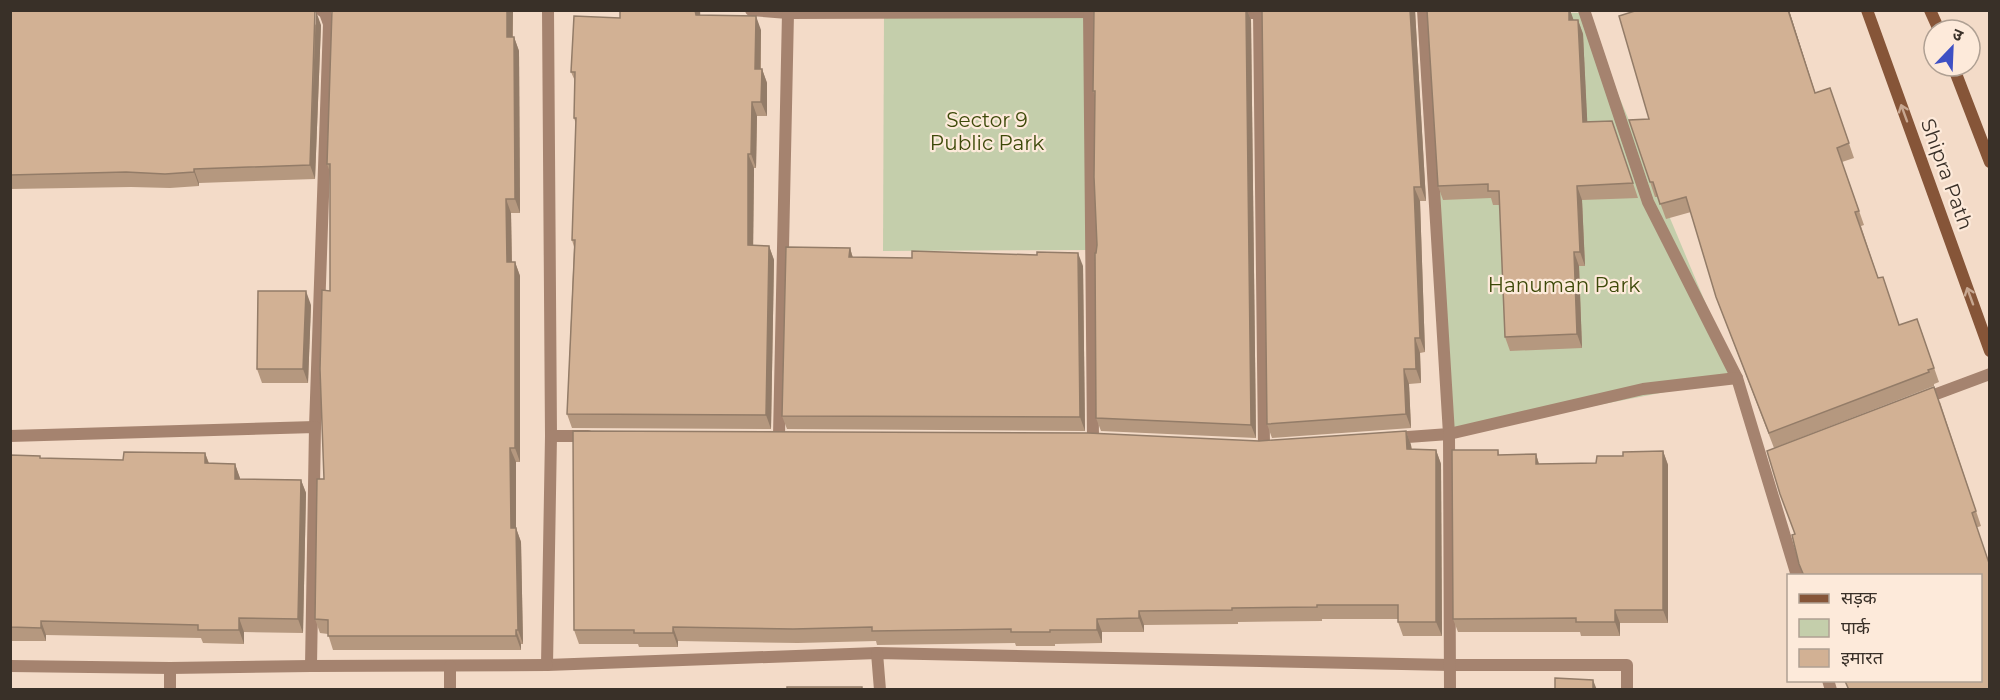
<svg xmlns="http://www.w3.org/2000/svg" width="2000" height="700" font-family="Montserrat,'Noto Sans Devanagari',sans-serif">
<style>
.green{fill:#c4ceab}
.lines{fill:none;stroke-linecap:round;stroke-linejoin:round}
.street{stroke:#a5836f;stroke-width:12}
.secondary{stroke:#865538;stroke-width:12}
.wall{fill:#b5987f}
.shaded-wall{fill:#937c68}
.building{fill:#d2b194;stroke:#937c68;stroke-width:1.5}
.oneway{stroke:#c7a791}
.labels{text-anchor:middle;stroke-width:4.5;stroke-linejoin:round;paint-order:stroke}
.park-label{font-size:20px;fill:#3d4909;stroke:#fdeada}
.street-label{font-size:20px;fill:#393028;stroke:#fdeada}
</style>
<rect width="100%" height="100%" fill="#f3dbc8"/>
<g class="green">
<path d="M 1089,11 L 1091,250 L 883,251 L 884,13 Z"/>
<path d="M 1423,11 L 1584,13 L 1737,378 L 1449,434 Z"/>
</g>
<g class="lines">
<g class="street">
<path d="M 548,10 L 551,436 L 547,665 L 877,653 L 1450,665 L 1627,665 L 1627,690"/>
<path d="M 751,10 L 788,13 L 1110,12"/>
<path d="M 1584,10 L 1648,202 L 1737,378 L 1797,576"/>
<path d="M 1089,11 L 1093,439"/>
<path d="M 1232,13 L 1278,13"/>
<path d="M 1259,13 L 1264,447"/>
<path d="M 1923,399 L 1990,374"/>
<path d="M 315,427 L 329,24 L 325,13 L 321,10"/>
<path d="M 10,436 L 315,427 L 311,666"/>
<path d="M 551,436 L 588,436"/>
<path d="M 779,436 L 788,13"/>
<path d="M 1394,438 L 1449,434 L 1423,10"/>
<path d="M 877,653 L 880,690"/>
<path d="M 10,666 L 170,668 L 311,666 L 547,665"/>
<path d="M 1828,680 L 1831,690"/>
<path d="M 170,690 L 170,668"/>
<path d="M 450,690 L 450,666"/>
<path d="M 1450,690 L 1449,434 L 1643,389 L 1737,378"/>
</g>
<g class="secondary">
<path d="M 1867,10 L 1990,351"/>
<path d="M 1930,10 L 1939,30"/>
<path d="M 1953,66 L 1990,162"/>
</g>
</g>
<g class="wall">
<path d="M 10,10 L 321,25 L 315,179 L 199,183 L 199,186 L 170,188 L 131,187 L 10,189 Z"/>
<path d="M 513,10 L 513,37 L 514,37 L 519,51 L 520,213 L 511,213 L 512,262 L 515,262 L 520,276 L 520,462 L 516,462 L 516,528 L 521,542 L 523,644 L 521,644 L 521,650 L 333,650 L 328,634 L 320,633 L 315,619 L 324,479 L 330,291 L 330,172 L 327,164 Z"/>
<path d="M 620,10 L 700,10 L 700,15 L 761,30 L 761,69 L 762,69 L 767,83 L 767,116 L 757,116 L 756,168 L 754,168 L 753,245 L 769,246 L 774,260 L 771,429 L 572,428 L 567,414 L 574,247 L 572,240 L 576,124 L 574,118 L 575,81 L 571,72 L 620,18 Z"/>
<path d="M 1094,10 L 1247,10 L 1251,20 L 1256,438 L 1101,431 L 1096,418 L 1097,245 L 1095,96 L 1093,91 Z"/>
<path d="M 1415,10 L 1426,201 L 1420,201 L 1425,352 L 1420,353 L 1421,383 L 1409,384 L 1411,428 L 1272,438 L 1267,424 Z"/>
<path d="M 1427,10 L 1570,10 L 1573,20 L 1578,20 L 1583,34 L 1587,122 L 1612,121 L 1638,198 L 1582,200 L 1585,266 L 1579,266 L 1582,348 L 1510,351 L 1505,337 L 1500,205 L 1493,205 L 1491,198 L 1443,200 L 1438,186 Z"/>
<path d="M 1638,10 L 1789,10 L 1815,93 L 1830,88 L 1854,158 L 1842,162 L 1864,225 L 1861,226 L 1878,278 L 1899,325 L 1917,319 L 1939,382 L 1934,384 L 1934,386 L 1774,448 L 1716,297 L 1691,212 L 1666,219 L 1658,197 L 1655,197 L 1650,182 L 1649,119 Z"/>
<path d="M 850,248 L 853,258 L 1083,266 L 1085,431 L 787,429 L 782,416 Z"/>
<path d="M 311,305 L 308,383 L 262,383 L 257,369 Z"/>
<path d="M 1940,402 L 1981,526 L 1978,527 L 1795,534 Z"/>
<path d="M 1406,431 L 1411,445 L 1412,449 L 1436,450 L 1441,464 L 1442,636 L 1403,636 L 1398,622 L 1398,619 L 1322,619 L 1322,621 L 1238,622 L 1238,624 L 1144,625 L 1144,632 L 1102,632 L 1102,643 L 1055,644 L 1055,646 L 1016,646 L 1015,643 L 877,645 L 876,641 L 798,643 L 678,641 L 678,647 L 639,647 L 638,644 L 579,644 L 574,630 L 1259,441 Z"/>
<path d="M 1498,450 L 1499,455 L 1536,454 L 1539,464 L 1596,463 L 1663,451 L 1668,465 L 1668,623 L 1620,623 L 1620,636 L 1581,636 L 1580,632 L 1458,632 L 1453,619 Z"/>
<path d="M 205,453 L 209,463 L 235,464 L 240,479 L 301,480 L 306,493 L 303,633 L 244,632 L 244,644 L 203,643 L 201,638 L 46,635 L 46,641 L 10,641 L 10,455 L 41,458 L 123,460 Z"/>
</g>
<g class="shaded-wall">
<path d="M 507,10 L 513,10 L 512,51 L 507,37 Z"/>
<path d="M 695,10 L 700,10 L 701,29 L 696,15 Z"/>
<path d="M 1246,10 L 1247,10 L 1251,20 L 1256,438 L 1251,425 Z"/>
<path d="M 1410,10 L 1415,10 L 1426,201 L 1421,187 Z"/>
<path d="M 1569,10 L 1570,10 L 1574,21 L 1569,20 Z"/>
<path d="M 1788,10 L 1789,10 L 1820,108 L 1815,93 Z"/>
<path d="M 316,11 L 321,25 L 315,179 L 310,165 Z"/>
<path d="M 756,16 L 761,30 L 760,83 L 755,69 Z"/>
<path d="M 1578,20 L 1583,34 L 1588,136 L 1583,122 Z"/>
<path d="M 514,37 L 519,51 L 520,213 L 515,199 Z"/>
<path d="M 762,69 L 767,83 L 767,116 L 761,102 Z"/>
<path d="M 752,102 L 757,116 L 756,168 L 751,154 Z"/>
<path d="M 748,154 L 754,168 L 753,259 L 748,245 Z"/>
<path d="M 194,169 L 199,183 L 199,186 L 194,172 Z"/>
<path d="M 1577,186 L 1582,200 L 1585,266 L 1580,252 Z"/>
<path d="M 1414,187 L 1420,201 L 1425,352 L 1420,338 Z"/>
<path d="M 506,199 L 511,213 L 512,276 L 507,262 Z"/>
<path d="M 769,246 L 774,260 L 771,429 L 766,415 Z"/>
<path d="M 850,248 L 854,262 L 849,257 Z"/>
<path d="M 1574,252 L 1579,266 L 1582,348 L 1577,334 Z"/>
<path d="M 1078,253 L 1083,266 L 1085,431 L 1080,417 Z"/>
<path d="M 515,262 L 520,276 L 520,462 L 515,448 Z"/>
<path d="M 306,291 L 311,305 L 308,383 L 303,369 Z"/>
<path d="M 1415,338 L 1420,353 L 1421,383 L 1416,369 Z"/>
<path d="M 1404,369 L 1409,384 L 1411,428 L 1406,414 Z"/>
<path d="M 1406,431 L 1411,445 L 1412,463 L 1407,449 Z"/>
<path d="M 510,448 L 516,462 L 516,542 L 511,528 Z"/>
<path d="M 1436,450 L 1441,464 L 1442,636 L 1436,622 Z"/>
<path d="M 1663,451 L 1668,465 L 1668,623 L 1663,610 Z"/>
<path d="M 205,453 L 210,467 L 205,463 Z"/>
<path d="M 1536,454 L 1540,468 L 1536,464 Z"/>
<path d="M 235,464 L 240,478 L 240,492 L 235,479 Z"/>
<path d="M 301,480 L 306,493 L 303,633 L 298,619 Z"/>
<path d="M 516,528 L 521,542 L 523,644 L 518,630 Z"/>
<path d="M 1615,610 L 1620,623 L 1620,636 L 1615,622 Z"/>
<path d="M 1139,611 L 1144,625 L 1144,632 L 1139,618 Z"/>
<path d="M 239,618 L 244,632 L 244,644 L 239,630 Z"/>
<path d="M 1097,619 L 1102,632 L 1102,643 L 1097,630 Z"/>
<path d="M 41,621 L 46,635 L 46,641 L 41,628 Z"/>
<path d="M 673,627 L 678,641 L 678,647 L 673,633 Z"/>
<path d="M 516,630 L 521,644 L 521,650 L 516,636 Z"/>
<path d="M 1593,680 L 1597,690 L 1593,690 Z"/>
</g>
<g class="building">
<path d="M 10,10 L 315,10 L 310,165 L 194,169 L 194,172 L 165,174 L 126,172 L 10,175 Z"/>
<path d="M 332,10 L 507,10 L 507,37 L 514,37 L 515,199 L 506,199 L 507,262 L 515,262 L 515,448 L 510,448 L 511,528 L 516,528 L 518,630 L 516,630 L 516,636 L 328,636 L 328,620 L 315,619 L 317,479 L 324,479 L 320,369 L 322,290 L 330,291 L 330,164 L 327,164 Z"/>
<path d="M 620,10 L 695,10 L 696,15 L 756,16 L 755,69 L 762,69 L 761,102 L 752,102 L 751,154 L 748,154 L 748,245 L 769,246 L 766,415 L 567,414 L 575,240 L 572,240 L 576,118 L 574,118 L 575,72 L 571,72 L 574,16 L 620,18 Z"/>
<path d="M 1094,10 L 1246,10 L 1251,425 L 1096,418 L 1095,253 L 1096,253 L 1097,245 L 1094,177 L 1095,91 L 1093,91 Z"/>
<path d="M 1262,10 L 1410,10 L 1421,187 L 1414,187 L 1420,338 L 1415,338 L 1416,369 L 1404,369 L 1406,414 L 1267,424 Z"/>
<path d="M 1427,10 L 1569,10 L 1569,20 L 1578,20 L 1583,122 L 1612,121 L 1633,183 L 1577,186 L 1580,252 L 1574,252 L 1577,334 L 1505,337 L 1499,191 L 1488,191 L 1488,184 L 1438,186 Z"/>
<path d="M 1638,10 L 1788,10 L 1815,93 L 1830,88 L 1849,143 L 1837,148 L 1859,211 L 1855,212 L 1878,278 L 1883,277 L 1899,325 L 1917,319 L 1934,368 L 1928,370 L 1929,372 L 1769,433 L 1716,297 L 1686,197 L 1660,204 L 1653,182 L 1650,182 L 1629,120 L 1649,119 L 1619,16 Z"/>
<path d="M 786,247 L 850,248 L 849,257 L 912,258 L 912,251 L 1037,255 L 1037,252 L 1078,253 L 1080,417 L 782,416 Z"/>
<path d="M 258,291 L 306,291 L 303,369 L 257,369 Z"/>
<path d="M 1934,387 L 1976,511 L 1972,513 L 1989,563 L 1989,690 L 1849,690 L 1845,681 L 1980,681 L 1980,576 L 1804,576 L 1799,564 L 1792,535 L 1795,534 L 1780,494 L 1767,451 Z"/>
<path d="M 573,431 L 1088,433 L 1259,441 L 1406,431 L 1407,449 L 1436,450 L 1436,622 L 1398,622 L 1398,605 L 1317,605 L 1317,607 L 1232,608 L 1232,610 L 1139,611 L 1139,618 L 1097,619 L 1097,630 L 1050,630 L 1050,632 L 1011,632 L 1011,629 L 872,631 L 872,627 L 793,629 L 673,627 L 673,633 L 634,633 L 634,630 L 574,630 Z"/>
<path d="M 1452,450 L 1498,450 L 1498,455 L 1536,454 L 1536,464 L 1596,463 L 1597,456 L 1623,456 L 1623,452 L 1663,451 L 1663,610 L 1615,610 L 1615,622 L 1576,622 L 1576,618 L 1453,619 Z"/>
<path d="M 124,452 L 205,453 L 205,463 L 235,464 L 235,479 L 301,480 L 298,619 L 239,618 L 239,630 L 198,630 L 198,625 L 41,621 L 41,628 L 10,627 L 10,455 L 40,456 L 40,458 L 123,460 Z"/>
<path d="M 1555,678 L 1593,680 L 1593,690 L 1555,690 Z"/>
<rect x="787" y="687" width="75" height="3"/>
</g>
<defs><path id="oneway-shaft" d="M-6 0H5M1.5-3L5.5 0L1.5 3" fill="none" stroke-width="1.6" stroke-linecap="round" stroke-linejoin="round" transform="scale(1.5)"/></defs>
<g class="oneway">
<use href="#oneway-shaft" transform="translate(1904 113) rotate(-110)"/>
<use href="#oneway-shaft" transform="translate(1970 296) rotate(-110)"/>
</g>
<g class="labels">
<g class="park-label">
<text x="987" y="127">Sector 9<tspan x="987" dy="23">Public Park</tspan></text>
<text x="1564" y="292">Hanuman Park</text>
</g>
<g class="street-label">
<text transform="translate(1947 174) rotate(70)" y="7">Shipra Path</text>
</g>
</g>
<rect width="2000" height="700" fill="none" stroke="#393028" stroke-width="24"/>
<rect x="1787" y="574" width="195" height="108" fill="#fdeada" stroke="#afa093" stroke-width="1.5"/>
<rect x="1799" y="594" width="30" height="9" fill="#865538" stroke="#afa093" stroke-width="1.5"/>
<text x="1841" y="604" font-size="18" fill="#393028">सड़क</text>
<rect x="1799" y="619" width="30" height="18" fill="#c4ceab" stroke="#afa093" stroke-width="1.5"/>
<text x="1841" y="634" font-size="18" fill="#393028">पार्क</text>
<rect x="1799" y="649" width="30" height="18" fill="#d2b194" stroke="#afa093" stroke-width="1.5"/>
<text x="1841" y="664" font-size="18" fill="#393028">इमारत</text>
<g transform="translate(1952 48) rotate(23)"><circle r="28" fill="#fdeada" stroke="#afa093" stroke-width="1.5"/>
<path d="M0-4.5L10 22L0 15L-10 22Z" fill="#3e50c4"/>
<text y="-9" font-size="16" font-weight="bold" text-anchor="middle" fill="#393028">उ</text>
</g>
</svg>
